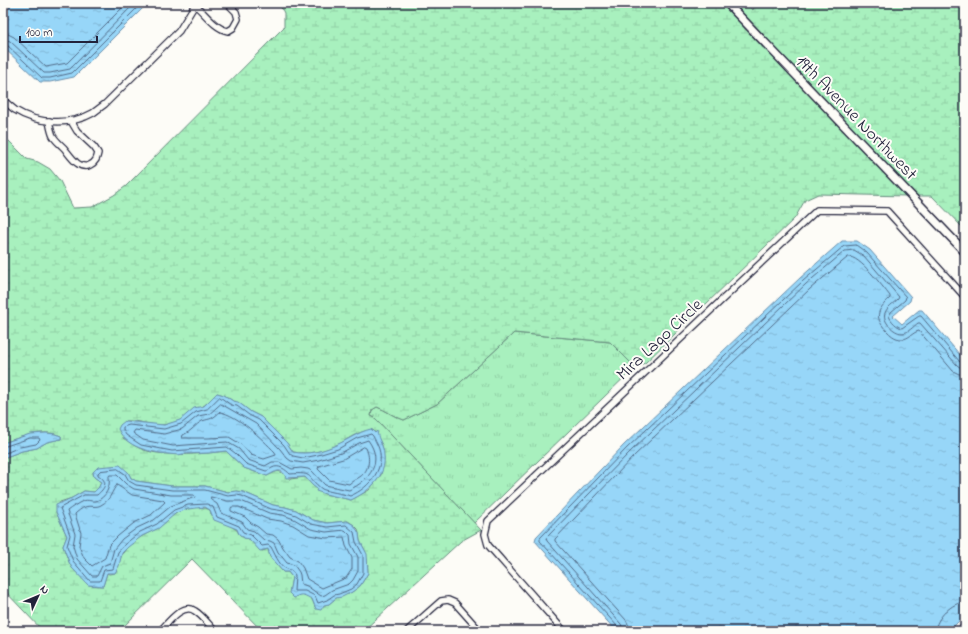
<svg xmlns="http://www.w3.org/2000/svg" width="968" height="634" font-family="'Indie Flower',sans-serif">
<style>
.grass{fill:url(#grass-tufts);stroke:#65897c}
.wetland{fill:url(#wetland-marsh);stroke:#65897c;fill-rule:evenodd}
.water{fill:url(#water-ripples);stroke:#688eac}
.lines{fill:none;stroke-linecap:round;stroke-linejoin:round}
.shore{stroke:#516a87;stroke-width:1}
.minor-casing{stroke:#22223b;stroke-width:8}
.tertiary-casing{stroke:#22223b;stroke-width:10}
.minor{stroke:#fdfcf7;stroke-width:5.5}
.tertiary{stroke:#fdfcf7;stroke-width:7}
.labels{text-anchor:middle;stroke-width:4;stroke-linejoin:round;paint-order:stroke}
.street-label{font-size:18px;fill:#22223b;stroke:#fdfcf7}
</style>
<defs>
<pattern id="grass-tufts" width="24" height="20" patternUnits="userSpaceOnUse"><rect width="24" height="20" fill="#a8f0be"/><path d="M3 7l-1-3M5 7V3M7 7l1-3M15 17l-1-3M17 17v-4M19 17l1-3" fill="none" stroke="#90cea4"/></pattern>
<pattern id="wetland-marsh" width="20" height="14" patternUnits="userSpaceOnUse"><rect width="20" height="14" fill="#a8f0be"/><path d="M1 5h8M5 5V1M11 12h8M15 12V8" fill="none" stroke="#90cea4"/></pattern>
<pattern id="water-ripples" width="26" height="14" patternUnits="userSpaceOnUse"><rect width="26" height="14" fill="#97d6f8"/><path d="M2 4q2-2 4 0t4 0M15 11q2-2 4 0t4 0" fill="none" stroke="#82b7d6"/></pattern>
</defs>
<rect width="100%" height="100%" fill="#fdfcf7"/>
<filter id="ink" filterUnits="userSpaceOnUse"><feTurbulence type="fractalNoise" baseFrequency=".025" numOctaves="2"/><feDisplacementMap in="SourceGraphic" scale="8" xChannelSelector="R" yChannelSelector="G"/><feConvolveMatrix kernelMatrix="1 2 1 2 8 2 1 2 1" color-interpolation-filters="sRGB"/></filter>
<g filter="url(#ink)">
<path class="grass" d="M 514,333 L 610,342 L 635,367 L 474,523 L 375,418 L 371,416 L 372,410 L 377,407 C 386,410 394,417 404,420 L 437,404 Z"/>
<g class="wetland">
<path d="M 279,3 L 723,3 L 907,196 L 818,194 L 805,200 L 795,218 L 645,363 L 635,367 L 610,342 L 514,333 L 437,404 L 404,420 C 394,417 386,410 377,407 L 372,410 L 371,416 L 375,418 L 481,530 L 461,541 L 363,631 L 262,631 L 192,559 L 119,631 L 43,631 L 3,589 L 3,458 L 22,451 L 37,448 L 47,442 L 61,439 L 61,436 C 43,428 21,437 3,443 L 3,135 L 27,159 L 38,162 L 50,169 L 60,181 L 73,208 L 92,207 L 114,195 L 126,186 L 284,27 L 284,13 ZM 217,393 L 224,395 L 233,401 L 243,406 L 251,412 L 261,417 L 287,443 L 293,452 C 308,455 325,451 339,444 C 350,438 360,430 373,430 L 382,445 L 381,475 L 369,490 L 351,500 L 325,494 L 312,485 L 305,477 L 290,479 C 278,469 280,470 267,476 L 244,468 L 226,451 C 202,454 160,458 139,448 C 133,445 128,441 123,438 L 125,421 C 136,420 146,424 157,425 C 178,426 203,409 217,393 ZM 93,472 L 128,472 L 131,478 L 136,481 L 172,486 L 205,486 L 228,492 L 237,491 L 243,492 L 273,505 L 285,507 L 296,510 L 313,520 L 327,523 L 348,521 L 354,525 L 358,529 L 360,541 L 365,551 L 367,560 L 368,573 L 360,586 L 352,592 L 336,598 L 329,604 L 315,607 L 312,599 L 303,594 L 298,595 L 294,598 L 290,589 L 292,577 L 288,572 L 283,572 L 270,557 L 268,549 L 262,551 L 249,539 L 244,538 L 239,534 L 237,530 L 211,514 L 210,510 C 200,504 181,509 172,516 C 167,520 163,525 158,528 C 146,534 130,541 123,553 C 119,559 119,566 115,573 L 109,574 L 107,573 L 103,586 L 89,585 L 72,568 L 69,562 L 63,546 L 67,536 L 56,512 L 60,502 L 72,498 L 84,491 L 94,492 L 99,487 L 101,482 L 94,477 Z"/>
<path d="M 731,3 L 744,3 L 753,10 L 754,7 L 751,3 L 965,3 L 965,230 L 932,196 L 915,196 Z"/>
</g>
<g class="water">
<path d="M 3,3 L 148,3 L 74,77 L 50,82 L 40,82 L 3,47 Z"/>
<path d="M 842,241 L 857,241 L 870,250 L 911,297 L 910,301 L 893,316 L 902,324 L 919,310 L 922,310 L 965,361 L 965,615 L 949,631 L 616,631 L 535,541 L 536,537 L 624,445 L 800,278 Z"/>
<path d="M 217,393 L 224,395 L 233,401 L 238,402 L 251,412 L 261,417 L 287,443 L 293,452 C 308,455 323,451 336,445 C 348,440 358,432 371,429 L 375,433 L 377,431 C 378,440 384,446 384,455 C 387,477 368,492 351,500 L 325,494 L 316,491 L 317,489 L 312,485 L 305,477 L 286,478 C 282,466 275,472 267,476 L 244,468 L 226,451 L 209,453 L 183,454 L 178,455 C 158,453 128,451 118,429 L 120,425 L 125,421 L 164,425 L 180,420 L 194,408 L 204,406 Z"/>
<path d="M 46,433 L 55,434 L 61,436 L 61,439 L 47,442 L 37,448 L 22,451 L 3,458 L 3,443 L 30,434 Z"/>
<path d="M 120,465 L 128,472 L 131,478 L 136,481 L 172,486 L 205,486 L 228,492 L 237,491 L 243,492 L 273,505 L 285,507 L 296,510 L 313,520 L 327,523 L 347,521 L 354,525 L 359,533 L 360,541 L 367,554 L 368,573 L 360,586 L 352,592 L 342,597 L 336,598 L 329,604 L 324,605 L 321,610 L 316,609 L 312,599 C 305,596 302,592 294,598 L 289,593 L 292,577 L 288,572 L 283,572 L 270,557 L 268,549 L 260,551 L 249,539 L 244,538 L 239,534 L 237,529 L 214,520 L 210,510 L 205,507 L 188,509 L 176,513 L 159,528 L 142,536 L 128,547 L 122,553 L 119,566 L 115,573 L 107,573 L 103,586 L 88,585 L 72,568 L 69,562 L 63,546 L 67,536 L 56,512 L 56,505 L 72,498 L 84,491 L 94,492 L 99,487 L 101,482 L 94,477 L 93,472 L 98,467 Z"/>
</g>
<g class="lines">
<g class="shore">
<path d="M 3,33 L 8,34 L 14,37 L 46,67 L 67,63 L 127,3"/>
<path d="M 3,39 L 10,41 L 44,73 L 50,73 L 70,69 L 135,3"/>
<path d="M 3,44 L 7,45 L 42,78 L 50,78 L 72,73 L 142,3"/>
<path d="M 220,397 L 231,405 L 237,406 L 249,415 L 259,420 L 284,445 L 290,454 L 293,456 L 303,458 L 318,455 L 338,449 L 357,438 L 371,434 C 374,436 375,441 377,444 C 388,466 370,488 350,496 C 345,494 325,491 322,489 C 306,477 315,472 290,474 C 286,470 279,464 272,468 C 270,469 268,471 266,471 L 246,464 L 235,453 L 227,447 L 172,451 L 141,445 L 126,435 L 123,430 L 123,427 L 129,425 L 164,429 L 181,424 L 196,412 L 207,409 Z"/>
<path d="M 221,404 L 256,424 L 280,449 L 287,458 L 291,461 L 303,463 L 319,460 L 341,453 L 359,443 L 368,440 C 384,462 370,480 349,490 L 325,485 L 312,471 L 308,469 L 301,468 L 292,469 L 279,462 L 272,462 L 265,466 L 248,460 L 239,449 L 227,442 L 173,446 L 143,440 L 133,433 L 135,430 L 164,434 L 182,429 L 198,416 L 209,414 Z"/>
<path d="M 220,412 C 238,415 262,439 275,452 L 276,455 L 264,459 L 251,455 L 242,445 L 229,437 L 208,438 L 182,438 L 183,435 C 191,432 196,424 202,421 C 212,418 211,420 220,412 Z"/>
<path d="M 3,447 L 30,438 L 39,438 L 40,440 L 36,444 L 20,447 L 3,454"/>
<path d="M 364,447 L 366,448 C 371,459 369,472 358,478 C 355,480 352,481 349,484 L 329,480 L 318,469 L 319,466 L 343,459 Z"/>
<path d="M 118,469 L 125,474 L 129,481 L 136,485 L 172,490 L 205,490 L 228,496 L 237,495 L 242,496 L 271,509 L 284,511 L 296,515 L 311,524 L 327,527 L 346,525 L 354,532 L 356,542 L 363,555 L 363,573 L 357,584 L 351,589 L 339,594 L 334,595 L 327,600 L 318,603 L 315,596 L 305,591 L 294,591 L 295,575 C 290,568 291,571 285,568 C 279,565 274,552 271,547 L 268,545 L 262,546 L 251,535 L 243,532 L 239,526 L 217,517 L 213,507 L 207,504 L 188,505 L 174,510 L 157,524 L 140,532 L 125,544 L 118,552 L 113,569 L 104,570 L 100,581 L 90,581 L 73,561 L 67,546 L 70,535 L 60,508 L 84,495 L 97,495 C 105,488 109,482 98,475 L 98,473 L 100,471 Z"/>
<path d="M 110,475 L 117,475 L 126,484 L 134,489 L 171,495 L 194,495 L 195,497 L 171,506 L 154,520 L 137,528 L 122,539 L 114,549 L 110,563 L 102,566 L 97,576 L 92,576 L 77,559 L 73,546 L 75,534 L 67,511 C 71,508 78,503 83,501 C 88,499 92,502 96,501 C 106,498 111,486 109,477 Z"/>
<path d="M 117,485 L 132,495 L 163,500 L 165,502 L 151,515 L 134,523 L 118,536 L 109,545 L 105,558 L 92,566 L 84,558 L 79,546 L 81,533 L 75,514 C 77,512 82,508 85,507 C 90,505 96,508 101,505 C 112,499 111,491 117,485 Z"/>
<path d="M 211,497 L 227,501 L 241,501 L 269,513 L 283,515 L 294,519 L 311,529 L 326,532 L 345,530 L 350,535 L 351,544 L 358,557 L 358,571 L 353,580 L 349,584 L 332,590 L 325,595 L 321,596 L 307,586 L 301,584 L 300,575 L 299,572 L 294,565 L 287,563 L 278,552 L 274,543 L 270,541 L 264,540 L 254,531 L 247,529 L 242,522 L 221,513 L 217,504 L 211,500 Z"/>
<path d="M 232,507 L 239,507 L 267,519 L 281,521 L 293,525 L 309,535 L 326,538 L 344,537 L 346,546 L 352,558 L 352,569 L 346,578 L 322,588 L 307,579 L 303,568 L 298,561 L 290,557 L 284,549 L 278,539 L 273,535 L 266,534 L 258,527 L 251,523 L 245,517 L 231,511 L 231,509 Z"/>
<path d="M 619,631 L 618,627 L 540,541 L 540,538 L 627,448 L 803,281 L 844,246 L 856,245 L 867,253 L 906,297 L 905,300 L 891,312 L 889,316 C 891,321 897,327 902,328 L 919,316 L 921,316 L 960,362 L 965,363"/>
<path d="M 624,631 L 621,624 L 547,541 L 546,538 L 630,452 L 806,284 L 845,251 L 854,250 L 864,256 L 899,297 L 898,299 C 894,303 887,307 885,313 C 882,321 894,333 902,333 C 908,333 914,326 918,323 L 920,323 L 957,365 L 961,368 L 965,368"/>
<path d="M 630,631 L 629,626 L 626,620 L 555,541 L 555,539 L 634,456 L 810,289 L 848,257 C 859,255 883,287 890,296 L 890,298 C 876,311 874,318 888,332 C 892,336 896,339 902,339 C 909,339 913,332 919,331 L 953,371 L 959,374 L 965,374"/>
<path d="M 935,631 C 936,618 952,602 965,602"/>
</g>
<defs>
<g id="minor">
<path d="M 194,4 C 204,12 215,29 228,31 L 233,28 L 238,19 L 236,12 L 227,3"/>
<path d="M 3,100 C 7,103 11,107 15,110 C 37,124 70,126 93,113 C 97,110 101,107 105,104 L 179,31 L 193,8 L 194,3"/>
<path d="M 49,121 C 50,126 51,132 53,136 C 56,141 60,144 64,148 C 70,155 79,171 90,165 C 96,162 97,158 98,153 L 94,147 L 77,131 L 71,121"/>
<path d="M 160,631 C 168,623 183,602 195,611 C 203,616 209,625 215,631"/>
<path d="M 407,631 L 441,601 L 448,600 L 455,603 L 480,631"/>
<path d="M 564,631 L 488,545 L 485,534 L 488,521 L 817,210 L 887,211 L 965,297"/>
</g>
<path id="tertiary" d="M 727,3 L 965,252"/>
</defs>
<use href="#minor" class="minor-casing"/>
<use href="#tertiary" class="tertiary-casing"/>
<use href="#minor" class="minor"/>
<use href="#tertiary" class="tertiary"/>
</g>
</g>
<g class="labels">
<g class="street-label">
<text transform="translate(857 117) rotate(46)" y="6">19th Avenue Northwest</text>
<text transform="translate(659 339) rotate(-43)" y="6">Mira Lago Circle</text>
</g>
</g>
<rect width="968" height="634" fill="none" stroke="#fdfcf7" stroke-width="16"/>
<rect x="8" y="8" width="952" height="618" fill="none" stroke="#22223b" stroke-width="1.5" filter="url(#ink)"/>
<g transform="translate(38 596) rotate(46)" stroke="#fdfcf7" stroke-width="3" paint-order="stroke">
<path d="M0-3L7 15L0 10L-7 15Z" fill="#22223b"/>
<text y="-6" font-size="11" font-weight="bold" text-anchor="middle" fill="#22223b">N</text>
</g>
<path d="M20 36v6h77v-6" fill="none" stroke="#22223b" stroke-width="2"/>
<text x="26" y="36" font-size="12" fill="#22223b" stroke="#fdfcf7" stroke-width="3" paint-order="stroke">100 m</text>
</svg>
